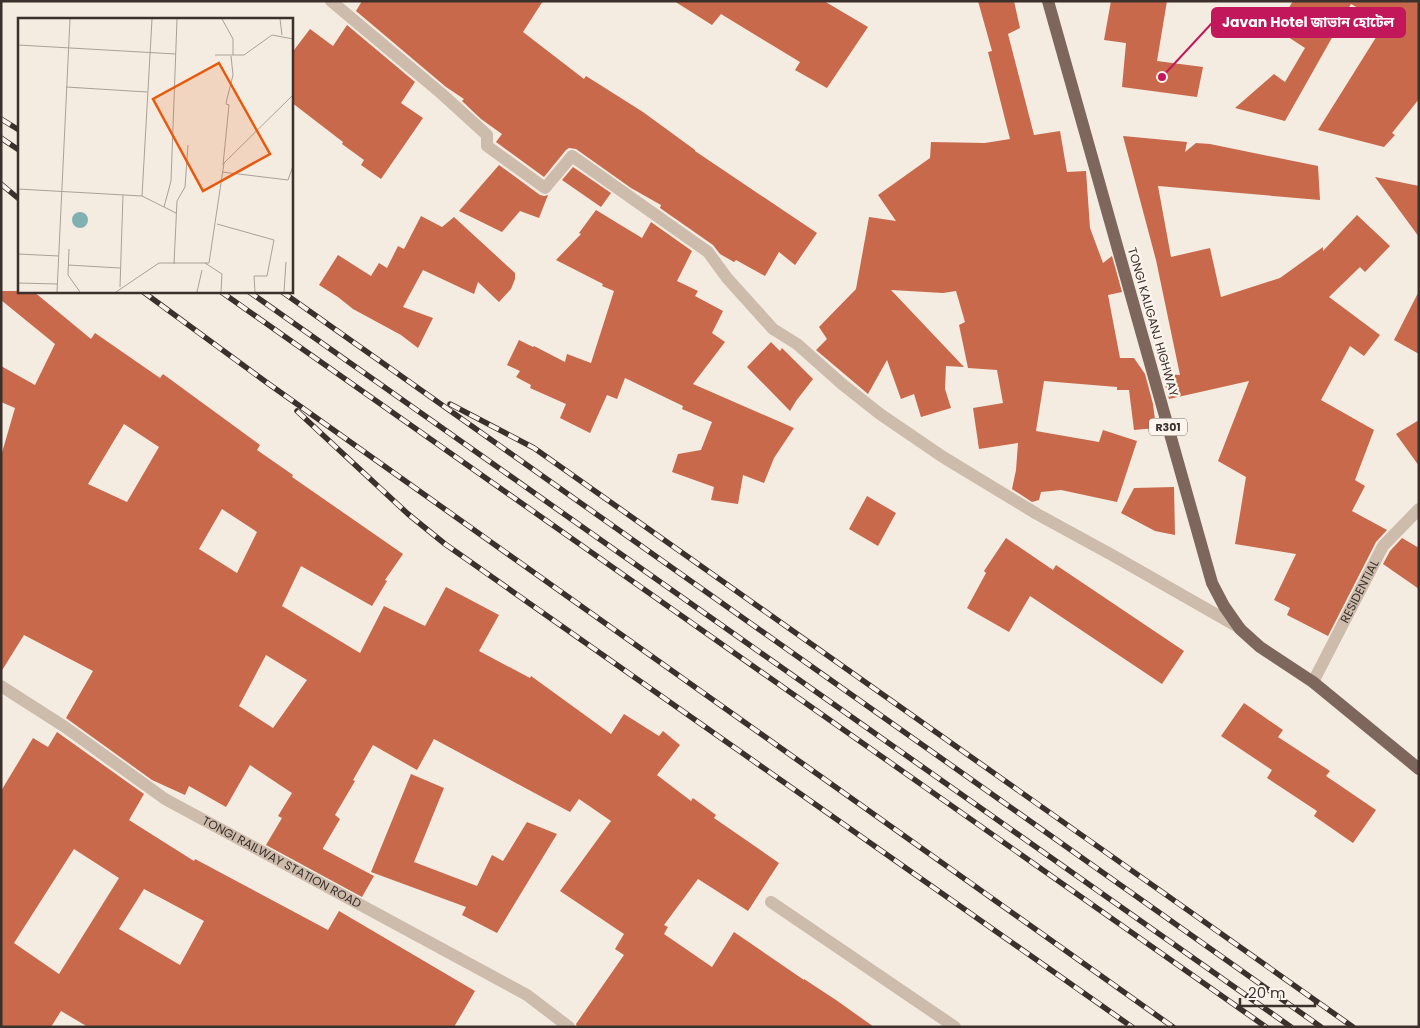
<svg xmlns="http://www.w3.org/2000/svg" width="1420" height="1028" font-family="Poppins,'Noto Sans Bengali',sans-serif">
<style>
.building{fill:#c8694b;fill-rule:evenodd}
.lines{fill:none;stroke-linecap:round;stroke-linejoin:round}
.street{stroke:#cdbbac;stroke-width:12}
.primary{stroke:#7d675c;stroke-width:12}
.rail-casing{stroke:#3b302b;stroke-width:5.5}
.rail{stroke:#fbf5ee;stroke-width:4;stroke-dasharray:11;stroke-linecap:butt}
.labels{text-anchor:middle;stroke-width:4.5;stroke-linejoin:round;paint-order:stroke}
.shield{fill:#fbf5ee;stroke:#756b66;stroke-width:1}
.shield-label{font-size:11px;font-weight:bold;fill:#3b302b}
.street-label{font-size:12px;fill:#3b302b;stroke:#fbf5ee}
.inset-road{fill:none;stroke:#aaa098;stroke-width:1}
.view{fill:#e8590c;fill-opacity:0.15;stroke:#e8590c;stroke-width:2.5}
.inset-edge{fill:none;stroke:#3b302b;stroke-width:2.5}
.leader{fill:none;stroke:#c2185b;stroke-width:2}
.callout-dot{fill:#c2185b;stroke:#fbf5ee;stroke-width:2}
.callout{fill:#c2185b;stroke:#c2185b;stroke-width:2}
.callout-label{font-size:14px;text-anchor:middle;font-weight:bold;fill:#fff}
</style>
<rect width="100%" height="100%" fill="#f4ebe1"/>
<g class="building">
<path d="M 362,1 L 543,1 L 523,32 L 584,79 L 586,76 L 643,112 L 695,150 L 695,151 L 817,233 L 795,265 L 779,252 L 765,276 L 736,260 L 734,262 L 720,254 L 713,245 L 660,208 L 661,205 L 631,188 L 576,149 L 569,148 L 566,150 L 544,177 L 496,142 L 502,134 L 481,119 L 462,101 L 464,99 L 446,87 L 356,11 Z"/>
<path d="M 674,1 L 824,1 L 868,27 L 827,88 L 795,70 L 800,62 L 721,14 L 712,25 Z"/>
<path d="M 978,1 L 1014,1 L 1020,28 L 1008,34 L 1034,135 L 1060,131 L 1067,172 L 1086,171 L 1090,228 L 1103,263 L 1112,256 L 1122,292 L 1108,295 L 1120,358 L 1134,358 L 1145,374 L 1153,404 L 1156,428 L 1134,430 L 1129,390 L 1117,390 L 1117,387 L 1044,381 L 1036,431 L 1099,442 L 1103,430 L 1137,441 L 1117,502 L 1061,490 L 1041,492 L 1039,500 L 1032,502 L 1012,489 L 1016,470 L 1018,443 L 979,449 L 973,408 L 1003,403 L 997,370 L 968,368 L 959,325 L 965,322 L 956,291 L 943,293 L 891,290 L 964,367 L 946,366 L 945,389 L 951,408 L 921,417 L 914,394 L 901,399 L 887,360 L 868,394 L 816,350 L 827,339 L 819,327 L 856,289 L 869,217 L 896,221 L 878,195 L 930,158 L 931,142 L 985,143 L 1010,139 L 988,52 L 992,51 Z"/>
<path d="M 1111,1 L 1167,1 L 1157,61 L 1203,67 L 1197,97 L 1122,87 L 1126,43 L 1104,40 Z"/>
<path d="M 1293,1 L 1419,1 L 1419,99 L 1392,133 L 1395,135 L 1384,147 L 1318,130 L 1385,23 L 1351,4 L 1285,121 L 1235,108 L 1274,74 L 1285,82 L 1305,48 L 1276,29 Z"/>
<path d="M 347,25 L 415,82 L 401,103 L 423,118 L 381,179 L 361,165 L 364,160 L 342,144 L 343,142 L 291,102 L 291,54 L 310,29 L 333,46 Z"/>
<path d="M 1123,136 L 1187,142 L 1185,152 L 1196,143 L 1210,144 L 1318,166 L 1320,200 L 1158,186 L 1171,257 L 1210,248 L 1221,297 L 1280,278 L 1323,247 L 1323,251 L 1357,215 L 1390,246 L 1365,272 L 1360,267 L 1329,297 L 1380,335 L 1364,356 L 1350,346 L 1321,400 L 1374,430 L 1355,480 L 1365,486 L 1352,511 L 1387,530 L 1376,542 L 1328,636 L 1287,615 L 1290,608 L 1274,600 L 1296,554 L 1235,544 L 1246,477 L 1218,461 L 1249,381 L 1169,399 L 1162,374 L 1180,375 L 1156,260 Z"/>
<path d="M 499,165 L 540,195 L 544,196 L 548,195 L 539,218 L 520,211 L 502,232 L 459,211 Z"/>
<path d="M 573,167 L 611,193 L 601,207 L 562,180 Z"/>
<path d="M 1375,177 L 1419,186 L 1419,237 Z"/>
<path d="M 596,210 L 642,238 L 651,222 L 692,251 L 677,281 L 698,291 L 695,296 L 723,311 L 712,333 L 725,342 L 693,384 L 794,428 L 774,458 L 764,483 L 743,475 L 738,504 L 711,500 L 714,487 L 672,472 L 678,454 L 701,450 L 712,422 L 682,409 L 683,406 L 625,378 L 617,399 L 607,395 L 590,433 L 560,418 L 566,404 L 530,388 L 531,385 L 516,377 L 520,371 L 507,365 L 519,340 L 533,347 L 534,346 L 565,362 L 567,354 L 591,363 L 614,291 L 602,286 L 603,284 L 556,260 L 581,234 L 579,233 Z"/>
<path d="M 421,216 L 442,227 L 454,217 L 515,273 L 515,279 L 511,289 L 499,302 L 478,282 L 474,294 L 423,270 L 403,307 L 433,318 L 418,348 L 401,335 L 353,309 L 338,297 L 319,285 L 338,255 L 371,276 L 379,263 L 387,268 L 398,246 L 404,249 Z"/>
<path d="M 1,291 L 33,291 L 91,339 L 95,333 L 160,378 L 163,374 L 260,445 L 257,450 L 293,475 L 292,477 L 403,554 L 385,580 L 387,581 L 372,606 L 301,566 L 282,606 L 360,653 L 384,606 L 425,626 L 446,587 L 499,615 L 479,651 L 530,678 L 531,676 L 611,734 L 624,714 L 659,736 L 663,731 L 680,745 L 657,775 L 691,801 L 693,798 L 716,815 L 714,818 L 779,863 L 748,911 L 698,879 L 664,925 L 668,927 L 664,934 L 712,967 L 734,932 L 804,980 L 804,979 L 836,1000 L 874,1027 L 577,1027 L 576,1024 L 624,955 L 615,949 L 624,934 L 560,891 L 611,821 L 579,799 L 570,812 L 434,739 L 417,770 L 373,745 L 353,780 L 355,781 L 335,815 L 340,819 L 323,848 L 323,849 L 374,876 L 362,897 L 266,845 L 282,818 L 278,816 L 292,793 L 250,765 L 226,807 L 189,786 L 185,795 L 152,780 L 66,718 L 93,671 L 24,635 L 1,672 L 1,456 L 15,408 L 1,402 L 1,366 L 35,385 L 55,344 L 1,300 ZM 124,424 L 159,447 L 127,502 L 88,484 ZM 222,509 L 257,532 L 237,573 L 199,549 ZM 266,655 L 307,680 L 273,728 L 239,706 Z"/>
<path d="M 1419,291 L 1419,354 L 1394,340 Z"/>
<path d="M 771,342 L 780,351 L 782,348 L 813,379 L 796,401 L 790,411 L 747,367 Z"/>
<path d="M 1419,420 L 1419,466 L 1396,434 Z"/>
<path d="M 1174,487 L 1175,535 L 1155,531 L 1121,513 L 1134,488 Z"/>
<path d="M 867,496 L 896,513 L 878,546 L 849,529 Z"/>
<path d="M 1006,538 L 1053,570 L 1056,565 L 1184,651 L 1162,684 L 1030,596 L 1009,632 L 967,608 L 986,573 L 984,571 Z"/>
<path d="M 1402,538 L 1419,548 L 1419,589 L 1383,564 L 1390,551 Z"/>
<path d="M 1244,703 L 1283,730 L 1278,737 L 1330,771 L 1326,776 L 1376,810 L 1353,843 L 1314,816 L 1317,811 L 1267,778 L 1272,770 L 1221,736 Z"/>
<path d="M 57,732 L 144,794 L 129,820 L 194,861 L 195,859 L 328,930 L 339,911 L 475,991 L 454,1027 L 88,1027 L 61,1011 L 51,1027 L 1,1027 L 1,791 L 33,738 L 48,747 ZM 74,849 L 119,878 L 59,974 L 14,943 ZM 144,889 L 204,921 L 180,965 L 119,929 Z"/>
<path d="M 411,774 L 444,788 L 414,862 L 477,886 L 492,855 L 503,861 L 527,822 L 557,834 L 497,933 L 462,915 L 466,907 L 371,872 Z"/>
</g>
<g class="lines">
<g class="street">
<path d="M 331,1 L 442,94 L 487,135 L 487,146 L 545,188 L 572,156 L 708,252 L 727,278 L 773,329 L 797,344 L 842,384 L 880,414 L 943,457 L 1037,514 L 1112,555 L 1240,628"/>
<path id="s1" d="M 1313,682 L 1383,546 L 1419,509"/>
<path id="s2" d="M 1,686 L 65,727 L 165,799 L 527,995 L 569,1027"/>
<path d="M 771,902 L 955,1027"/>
</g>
<path class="primary" d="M 1048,1 L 1212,583 L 1224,606 L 1240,629 L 1260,647 L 1313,682 L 1419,769"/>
<defs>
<g id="rail">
<path d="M 1,119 L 19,130"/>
<path d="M 1,138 L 19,150"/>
<path d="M 1,184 L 19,199"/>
<path d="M 142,291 L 266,382 L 1173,1027"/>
<path d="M 220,291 L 1266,1027"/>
<path d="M 248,291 L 1291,1027"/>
<path d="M 281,291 L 1321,1027"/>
<path d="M 450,404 L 534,448 L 1353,1027"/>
<path d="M 297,411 L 408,514 L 445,544 L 1132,1027"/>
</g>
</defs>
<use href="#rail" class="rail-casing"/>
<use href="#rail" class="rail"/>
</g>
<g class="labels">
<rect class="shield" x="1149" y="418.5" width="38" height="17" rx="4"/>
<g class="shield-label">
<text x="1168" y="431">R301</text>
</g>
<g class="street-label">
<text transform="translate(1153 322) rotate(74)" y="4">TONGI KALIGANJ HIGHWAY</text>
<text dy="4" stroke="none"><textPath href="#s1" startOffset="102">RESIDENTIAL</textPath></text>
<text dy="4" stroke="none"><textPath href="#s2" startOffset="332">TONGI RAILWAY STATION ROAD</textPath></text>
</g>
</g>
<g transform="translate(18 18)">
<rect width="275" height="275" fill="#f4ebe1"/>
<path d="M54 202a8 8 0 1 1 16 0a8 8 0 1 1-16 0Z" fill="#7fb0b2"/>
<path class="inset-road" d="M 204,1 L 215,21 L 215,37M 262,1 L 264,17M 0,27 L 158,36M 197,37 L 226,37 L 254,17 L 275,21M 48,69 L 129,74M 205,147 L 211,87 L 208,86 L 209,81 L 215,57 L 213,38M 204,154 L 270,162 L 275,148M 0,171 L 124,178 L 158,195M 124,178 L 134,1M 146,189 L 153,163 L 159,1M 199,206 L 256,222 L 249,258 L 236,258 L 237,274M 51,231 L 50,257 L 62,274M 0,236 L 41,238M 187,245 L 204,256 L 203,274M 156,246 L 159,183 L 167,169 L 170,127M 50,247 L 102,250M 0,265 L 40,266M 102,269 L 105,177M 39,274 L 52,1M 98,274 L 141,245 L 191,245 L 206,145 L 275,77M 179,274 L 184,252M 266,274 L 268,244"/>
<path class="view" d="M 201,45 L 252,136 L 185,173 L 135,81 Z"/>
<rect width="275" height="275" class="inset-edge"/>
</g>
<path class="leader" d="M1162 77L1212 23"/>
<circle class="callout-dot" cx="1162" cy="77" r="5"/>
<rect class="callout" x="1212" y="8" width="193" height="29" rx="5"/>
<g class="callout-label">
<text x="1308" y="27">Javan Hotel জাভান হোটেল</text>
</g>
<rect width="1420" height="1028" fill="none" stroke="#3b302b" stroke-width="5"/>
<path d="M1240 998v8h75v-8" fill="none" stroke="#3b302b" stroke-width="2.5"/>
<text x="1248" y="998" font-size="15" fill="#3b302b" stroke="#fbf5ee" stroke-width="4" paint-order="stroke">20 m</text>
</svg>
